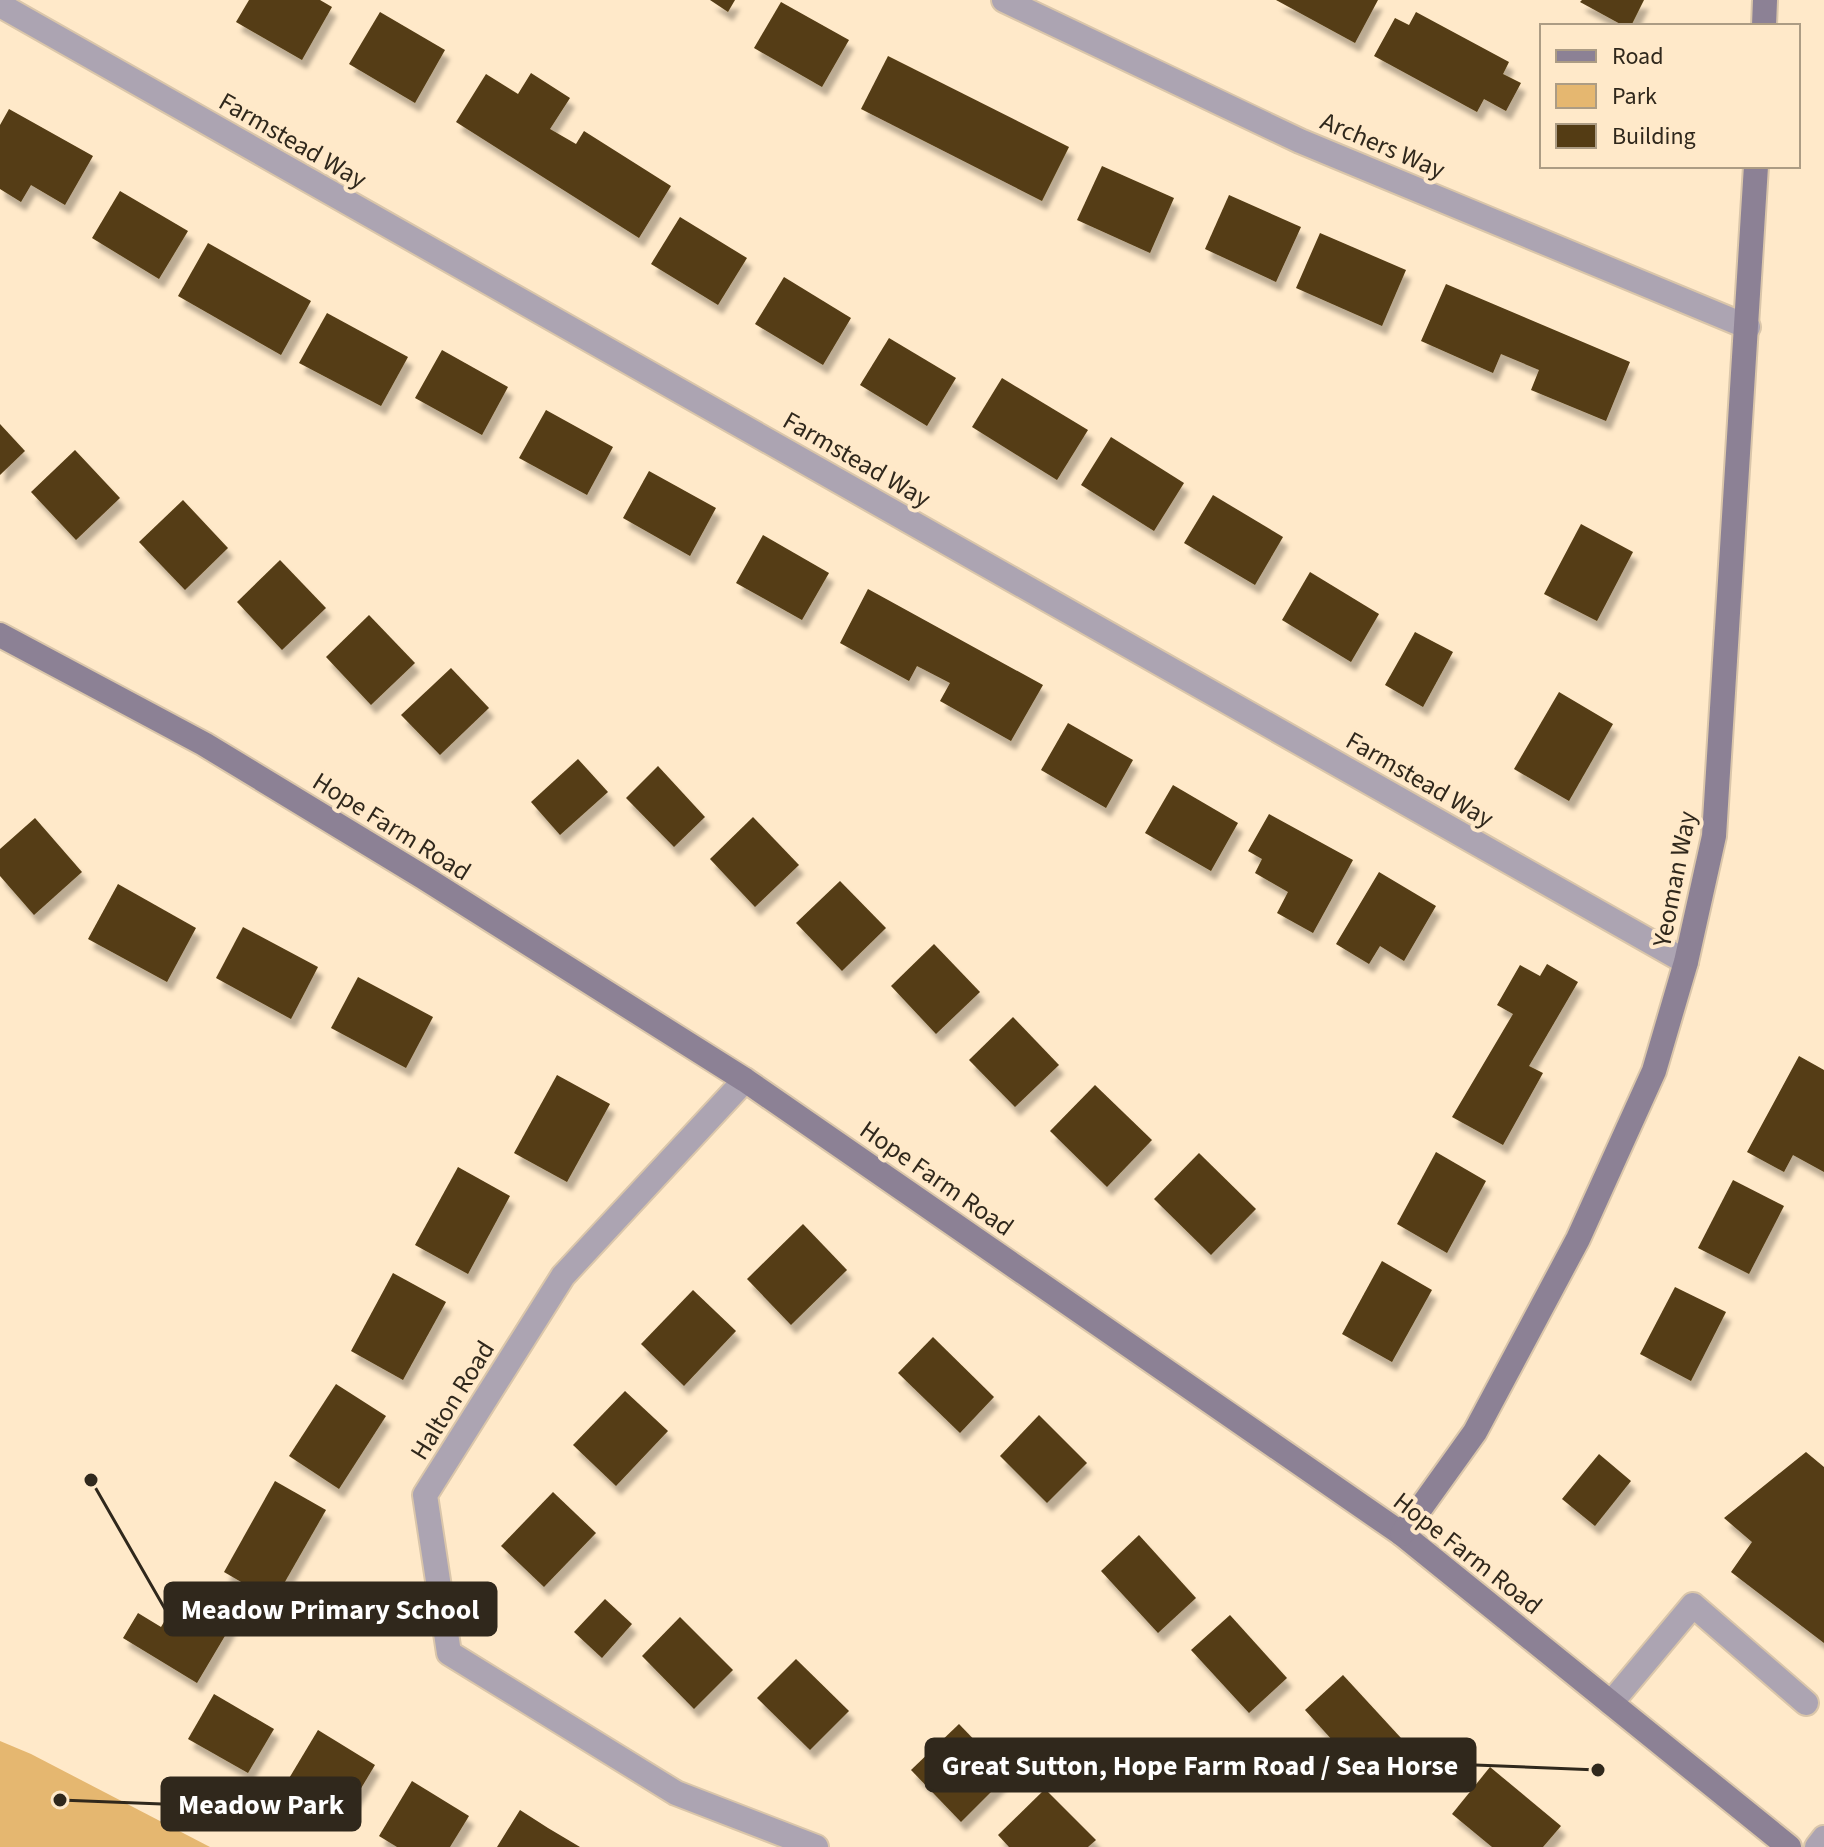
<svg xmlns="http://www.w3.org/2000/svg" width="1824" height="1847" font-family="'Source Sans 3',sans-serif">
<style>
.green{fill:#e5b770}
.building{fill:#543c14;filter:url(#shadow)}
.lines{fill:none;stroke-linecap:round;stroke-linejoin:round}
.lane-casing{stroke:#dac6aa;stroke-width:28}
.street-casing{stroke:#dac6aa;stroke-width:28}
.secondary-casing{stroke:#dac6aa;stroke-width:28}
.lane{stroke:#aca4b2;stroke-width:24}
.street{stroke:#aca4b2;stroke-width:24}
.secondary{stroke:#8c8195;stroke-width:24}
.labels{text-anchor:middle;stroke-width:8;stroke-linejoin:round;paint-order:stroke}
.street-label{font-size:26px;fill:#30281c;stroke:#ffe9c9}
.leader{fill:none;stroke:#30281c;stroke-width:3}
.callout-dot{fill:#30281c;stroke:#ffe9c9;stroke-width:3}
.callout{fill:#30281c;stroke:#30281c;stroke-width:3}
.callout-label{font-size:28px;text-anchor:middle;font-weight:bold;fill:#fff}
</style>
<defs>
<filter id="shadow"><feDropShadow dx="5" dy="9" stdDeviation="2" flood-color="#0004"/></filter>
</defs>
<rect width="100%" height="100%" fill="#ffe9c9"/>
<path class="green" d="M 0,1741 L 31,1754 L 210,1847 L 0,1847 Z"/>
<g class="building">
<path d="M 249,0 L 320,0 L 332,7 L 302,60 L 236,22 Z"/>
<path d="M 710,0 L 735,0 L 728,12 Z"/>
<path d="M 1276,0 L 1378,0 L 1355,43 Z"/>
<path d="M 1582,0 L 1644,0 L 1631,26 L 1624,26 L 1580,2 Z"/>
<path d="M 781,2 L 849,40 L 822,87 L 754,48 Z"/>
<path d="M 380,12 L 445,50 L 415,103 L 349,64 Z"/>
<path d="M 1416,12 L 1509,62 L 1503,74 L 1521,83 L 1506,111 L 1484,99 L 1477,112 L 1374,56 L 1395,18 L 1409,25 Z"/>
<path d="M 888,56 L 1069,147 L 1042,201 L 861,109 Z"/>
<path d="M 531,73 L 570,98 L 550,129 L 576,144 L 584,131 L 671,186 L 639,238 L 456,122 L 486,74 L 518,94 Z"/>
<path d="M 9,109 L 93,156 L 65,205 L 31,185 L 21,202 L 0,189 L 0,125 Z"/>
<path d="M 1102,166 L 1174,198 L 1150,253 L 1077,220 Z"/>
<path d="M 120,191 L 188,231 L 159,279 L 92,238 Z"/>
<path d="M 1229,195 L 1301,227 L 1276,282 L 1205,249 Z"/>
<path d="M 680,217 L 747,258 L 718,305 L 651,264 Z"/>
<path d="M 1320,233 L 1406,270 L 1382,326 L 1296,288 Z"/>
<path d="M 208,243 L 311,301 L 281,355 L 178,296 Z"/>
<path d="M 784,277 L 851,318 L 823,365 L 755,324 Z"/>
<path d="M 1446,284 L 1630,362 L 1606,421 L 1531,390 L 1539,370 L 1501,354 L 1493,373 L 1421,341 Z"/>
<path d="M 327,313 L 408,357 L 381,406 L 299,363 Z"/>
<path d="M 889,338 L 956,378 L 927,426 L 860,385 Z"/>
<path d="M 442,350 L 508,387 L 482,435 L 415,398 Z"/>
<path d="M 1002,378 L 1088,430 L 1057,480 L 972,427 Z"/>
<path d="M 546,410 L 613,447 L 587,495 L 519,458 Z"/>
<path d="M 0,424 L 25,451 L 0,475 Z"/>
<path d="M 1111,437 L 1184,483 L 1154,531 L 1081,485 Z"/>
<path d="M 75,450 L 120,498 L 76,540 L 31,492 Z"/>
<path d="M 649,471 L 716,508 L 690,556 L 623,518 Z"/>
<path d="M 1213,495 L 1283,537 L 1255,585 L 1184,543 Z"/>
<path d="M 183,500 L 228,548 L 185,590 L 139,542 Z"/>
<path d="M 1581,524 L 1633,552 L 1597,621 L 1544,594 Z"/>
<path d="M 763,535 L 829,573 L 802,620 L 736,583 Z"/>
<path d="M 280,560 L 326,608 L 282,650 L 237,602 Z"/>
<path d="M 1310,572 L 1379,614 L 1351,662 L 1282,620 Z"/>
<path d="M 868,589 L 1043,685 L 1011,741 L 940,701 L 950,683 L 917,666 L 909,681 L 840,643 Z"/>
<path d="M 369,615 L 415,663 L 371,705 L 326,657 Z"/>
<path d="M 1415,632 L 1453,652 L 1423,707 L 1385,685 Z"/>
<path d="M 451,668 L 489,708 L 440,755 L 401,715 Z"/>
<path d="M 1559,692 L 1613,724 L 1569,801 L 1514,769 Z"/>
<path d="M 1068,723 L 1133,760 L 1106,808 L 1041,770 Z"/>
<path d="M 578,759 L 608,792 L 560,835 L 531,802 Z"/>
<path d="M 658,766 L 705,817 L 674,847 L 626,798 Z"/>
<path d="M 1173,785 L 1238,823 L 1211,871 L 1145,833 Z"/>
<path d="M 1269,814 L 1353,860 L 1313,933 L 1277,913 L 1288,892 L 1255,873 L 1262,859 L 1248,851 Z"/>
<path d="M 753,817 L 799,865 L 755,907 L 710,859 Z"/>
<path d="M 35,818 L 82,872 L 34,915 L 0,876 L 0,849 Z"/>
<path d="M 1379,872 L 1436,906 L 1404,961 L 1380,946 L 1369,964 L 1336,944 Z"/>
<path d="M 840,881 L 886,928 L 842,971 L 796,923 Z"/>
<path d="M 118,884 L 196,928 L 167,982 L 88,939 Z"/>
<path d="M 243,927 L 318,967 L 291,1019 L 216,978 Z"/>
<path d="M 934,944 L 980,992 L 936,1034 L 891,986 Z"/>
<path d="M 1547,964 L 1578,982 L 1529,1066 L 1543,1073 L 1503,1145 L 1452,1117 L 1513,1014 L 1497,1005 L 1520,965 L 1540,976 Z"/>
<path d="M 358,977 L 433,1017 L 406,1068 L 331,1028 Z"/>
<path d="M 1013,1017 L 1059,1065 L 1015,1107 L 969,1060 Z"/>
<path d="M 1799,1056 L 1824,1070 L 1824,1172 L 1793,1155 L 1784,1172 L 1747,1152 Z"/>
<path d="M 557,1075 L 610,1104 L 567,1182 L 514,1153 Z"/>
<path d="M 1095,1085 L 1152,1140 L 1107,1187 L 1050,1131 Z"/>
<path d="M 1436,1152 L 1486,1181 L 1447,1253 L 1397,1224 Z"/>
<path d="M 1199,1153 L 1256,1209 L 1211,1255 L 1154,1199 Z"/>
<path d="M 458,1167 L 510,1196 L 468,1274 L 415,1245 Z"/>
<path d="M 1733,1180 L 1784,1206 L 1749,1274 L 1698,1248 Z"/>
<path d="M 803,1224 L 847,1270 L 791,1325 L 747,1279 Z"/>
<path d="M 1382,1261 L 1432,1290 L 1392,1362 L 1342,1334 Z"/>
<path d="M 393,1273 L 446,1302 L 403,1380 L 351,1351 Z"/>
<path d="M 1675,1287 L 1726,1312 L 1691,1381 L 1640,1354 Z"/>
<path d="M 693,1290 L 736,1331 L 684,1386 L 641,1344 Z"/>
<path d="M 933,1337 L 994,1397 L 960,1433 L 898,1373 Z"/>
<path d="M 336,1384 L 386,1416 L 339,1489 L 289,1456 Z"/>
<path d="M 625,1391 L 668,1431 L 616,1486 L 573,1445 Z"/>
<path d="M 1039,1415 L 1087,1463 L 1047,1503 L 1000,1456 Z"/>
<path d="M 1806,1452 L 1824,1467 L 1824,1643 L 1731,1572 L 1752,1542 L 1724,1518 Z"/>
<path d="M 1599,1454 L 1631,1481 L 1595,1526 L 1562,1499 Z"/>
<path d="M 275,1481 L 326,1510 L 274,1601 L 224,1572 Z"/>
<path d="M 553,1492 L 596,1533 L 544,1587 L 501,1546 Z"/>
<path d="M 1139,1535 L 1196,1598 L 1158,1633 L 1101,1571 Z"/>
<path d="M 181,1593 L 232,1624 L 197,1683 L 123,1638 L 138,1613 L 161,1627 Z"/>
<path d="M 605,1599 L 632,1624 L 602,1658 L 574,1632 Z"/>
<path d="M 1230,1615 L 1287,1678 L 1249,1713 L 1191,1650 Z"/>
<path d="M 680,1617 L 733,1670 L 694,1709 L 642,1656 Z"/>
<path d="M 796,1659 L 849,1711 L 810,1750 L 757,1698 Z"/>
<path d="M 1343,1675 L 1401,1738 L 1362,1773 L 1305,1710 Z"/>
<path d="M 214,1694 L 274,1729 L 248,1773 L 188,1739 Z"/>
<path d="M 959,1724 L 1008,1775 L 961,1822 L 911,1770 Z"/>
<path d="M 318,1730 L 375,1765 L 342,1820 L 285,1785 Z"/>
<path d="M 1490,1767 L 1561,1826 L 1543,1847 L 1492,1847 L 1452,1814 Z"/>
<path d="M 412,1781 L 469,1816 L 450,1847 L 397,1847 L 379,1836 Z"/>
<path d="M 1045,1789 L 1096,1840 L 1088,1847 L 1009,1847 L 998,1835 Z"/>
<path d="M 520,1810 L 548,1828 L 580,1847 L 497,1847 Z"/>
</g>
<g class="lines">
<defs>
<path id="lane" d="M 1611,1703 L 1693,1605 L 1806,1703"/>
<g id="street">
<path d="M 1004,0 L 1300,141 L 1748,327"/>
<path d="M 0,5 L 1686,962"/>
<path d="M 745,1080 L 563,1276 L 425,1495 L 449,1653 L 676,1793 L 816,1847"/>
<path d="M 1817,1847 L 1824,1838"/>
</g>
<g id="secondary">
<path d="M 1764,26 L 1765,0"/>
<path d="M 0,635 L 204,744 L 423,877 L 745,1080 L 1402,1534 L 1789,1847"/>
<path d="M 1402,1534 L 1475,1432 L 1578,1239 L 1654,1071 L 1686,962 L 1714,836 L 1756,166"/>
</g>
</defs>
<use href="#lane" class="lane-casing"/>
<use href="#street" class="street-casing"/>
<use href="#secondary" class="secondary-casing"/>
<use href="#lane" class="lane"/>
<use href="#street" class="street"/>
<use href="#secondary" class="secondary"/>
</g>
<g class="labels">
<g class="street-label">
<text transform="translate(293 140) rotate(30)" y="9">Farmstead Way</text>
<text transform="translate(1383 145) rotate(23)" y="9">Archers Way</text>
<text transform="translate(857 459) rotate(30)" y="9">Farmstead Way</text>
<text transform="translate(1420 779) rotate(30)" y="9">Farmstead Way</text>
<text transform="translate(392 826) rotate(32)" y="9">Hope Farm Road</text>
<text transform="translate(1674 879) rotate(-79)" y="9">Yeoman Way</text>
<text transform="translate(937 1178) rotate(35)" y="9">Hope Farm Road</text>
<text transform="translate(452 1400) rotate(-58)" y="9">Halton Road</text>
<text transform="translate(1468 1553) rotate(38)" y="9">Hope Farm Road</text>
</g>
</g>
<path class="leader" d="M91 1480L165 1609M1598 1770L1475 1765M60 1800L162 1804"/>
<g class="callout-dot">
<circle cx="91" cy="1480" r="8"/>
<circle cx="1598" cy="1770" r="8"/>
<circle cx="60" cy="1800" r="8"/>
</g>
<g class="callout">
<rect x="165" y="1583" width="331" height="52" rx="8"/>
<rect x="926" y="1739" width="549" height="52" rx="8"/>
<rect x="162" y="1778" width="198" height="52" rx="8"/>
</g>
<g class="callout-label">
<text x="330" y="1619">Meadow Primary School</text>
<text x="1200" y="1775">Great Sutton, Hope Farm Road / Sea Horse</text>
<text x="261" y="1814">Meadow Park</text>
</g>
<rect x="1540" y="24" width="260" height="144" fill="#ffe9c9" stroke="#ac9c84" stroke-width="2"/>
<rect x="1556" y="50" width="40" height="12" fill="#8c8195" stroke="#ac9c84" stroke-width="2"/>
<text x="1612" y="64" font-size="24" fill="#30281c">Road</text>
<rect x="1556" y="84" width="40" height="24" fill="#e5b770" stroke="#ac9c84" stroke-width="2"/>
<text x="1612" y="104" font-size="24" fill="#30281c">Park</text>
<rect x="1556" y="124" width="40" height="24" fill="#543c14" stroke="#ac9c84" stroke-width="2"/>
<text x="1612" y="144" font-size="24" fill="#30281c">Building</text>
</svg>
